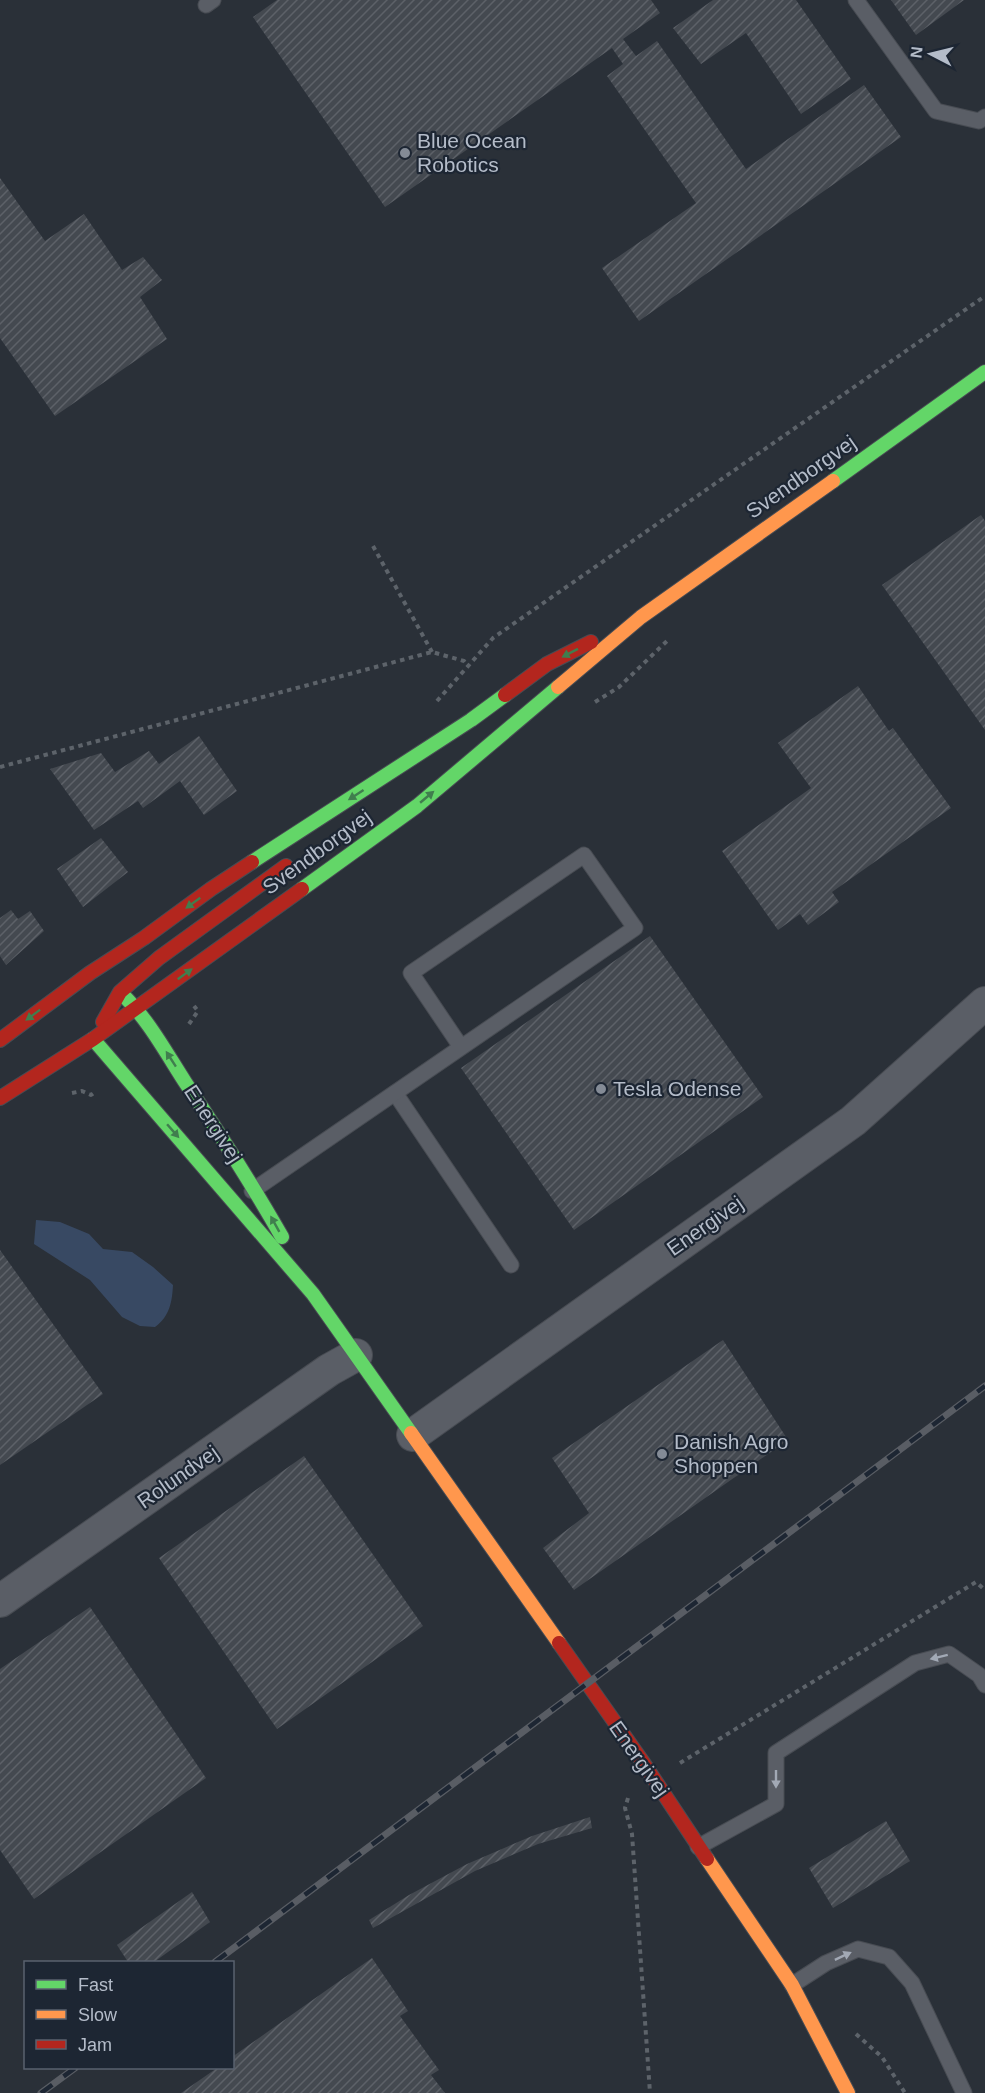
<svg xmlns="http://www.w3.org/2000/svg" width="985" height="2093" font-family="Helvetica,sans-serif">
<style>
.water{fill:#384963}
.building{fill:url(#building-hatch)}
.lines{fill:none;stroke-linecap:round;stroke-linejoin:round}
.lane-casing{stroke:#484c53;stroke-width:17}
.street-casing{stroke:#484c53;stroke-width:34}
.fast-casing{stroke:#484c53;stroke-width:16}
.slow-casing{stroke:#484c53;stroke-width:16}
.jam-casing{stroke:#484c53;stroke-width:16}
.path{stroke:#5d636a;stroke-width:4;stroke-dasharray:4.5 4.5;stroke-linecap:butt}
.lane{stroke:#5a5e66;stroke-width:15}
.street{stroke:#5a5e66;stroke-width:32}
.fast{stroke:#63d668;stroke-width:14}
.slow{stroke:#ff974d;stroke-width:14}
.jam{stroke:#b3261e;stroke-width:14}
.rail-casing{stroke:#595d64;stroke-width:7}
.rail{stroke:#1d2633;stroke-width:4.5;stroke-dasharray:14;stroke-linecap:butt}
.oneway{fill:#407e4e}
.oneway2{fill:#a2a9b5}
.poi-dot{fill:#848b96;stroke:#1d2633;stroke-width:2}
.labels{text-anchor:middle;stroke-width:4.5;stroke-linejoin:round;paint-order:stroke}
.poi-label{font-size:21px;fill:#b4bcc9;stroke:#1d2633;text-anchor:start}
.street-label{font-size:21px;fill:#b4bcc9;stroke:#1d2633}
</style>
<defs>
<pattern id="building-hatch" width="6" height="6" patternUnits="userSpaceOnUse" patternTransform="scale(1.5)"><rect width="6" height="6" fill="#444950"/><path d="M-1 1l2-2M0 6l6-6M5 7l2-2" fill="none" stroke="#5d6168"/></pattern>
</defs>
<rect width="100%" height="100%" fill="#2a3038"/>
<path class="water" d="M 36,1220 L 60,1222 L 89,1234 L 103,1249 L 132,1252 L 153,1267 L 173,1285 C 172,1302 170,1316 155,1327 L 140,1326 L 122,1317 L 90,1280 L 34,1244 Z"/>
<g class="building">
<path d="M 277,0 L 651,0 L 660,13 L 623,39 L 636,56 L 657,41 L 746,169 L 864,85 L 901,137 L 639,321 L 602,268 L 696,203 L 607,76 L 623,64 L 612,48 L 385,207 L 253,17 Z"/>
<path d="M 713,0 L 796,0 L 851,79 L 801,114 L 746,33 L 701,64 L 673,28 Z"/>
<path d="M 891,0 L 964,0 L 916,35 Z"/>
<path d="M 0,178 L 45,241 L 84,214 L 122,270 L 143,257 L 162,280 L 140,297 L 167,339 L 55,416 L 0,338 Z"/>
<path d="M 981,515 L 985,521 L 985,730 L 882,585 Z"/>
<path d="M 858,686 L 889,731 L 893,728 L 951,808 L 832,892 L 839,902 L 808,925 L 800,914 L 778,930 L 722,851 L 811,788 L 778,743 Z"/>
<path d="M 199,736 L 237,791 L 204,815 L 180,781 L 143,808 L 138,801 L 94,830 L 50,769 L 101,753 L 115,772 L 149,751 L 159,764 Z"/>
<path d="M 101,838 L 128,872 L 83,907 L 57,869 Z"/>
<path d="M 11,910 L 18,919 L 30,911 L 44,931 L 6,965 L 0,956 L 0,918 Z"/>
<path d="M 650,936 L 763,1097 L 574,1230 L 461,1068 Z"/>
<path d="M 0,1250 L 103,1394 L 0,1465 Z"/>
<path d="M 723,1340 L 788,1440 L 574,1590 L 543,1548 L 589,1513 L 552,1458 Z"/>
<path d="M 304,1456 L 423,1626 L 277,1729 L 159,1558 Z"/>
<path d="M 90,1607 L 206,1778 L 34,1899 L 0,1850 L 0,1669 Z"/>
<path d="M 590,1817 L 592,1828 L 538,1844 L 475,1871 L 373,1928 L 369,1920 L 409,1895 L 467,1864 L 532,1836 Z"/>
<path d="M 886,1821 L 910,1861 L 833,1908 L 809,1868 Z"/>
<path d="M 192,1892 L 210,1922 L 154,1962 L 128,1962 L 117,1945 Z"/>
<path d="M 372,1958 L 408,2011 L 400,2016 L 439,2070 L 431,2075 L 445,2093 L 181,2093 L 217,2068 L 232,2068 L 232,2057 Z"/>
</g>
<g class="lines">
<defs>
<g id="lane">
<path d="M 856,0 L 936,111 L 979,121 L 985,117"/>
<path d="M 206,5 L 213,0"/>
<path d="M 395,1093 L 511,1265"/>
<path d="M 252,1191 L 635,928 L 584,855 L 411,973 L 461,1047"/>
<path d="M 698,1847 L 776,1804 L 776,1753 L 915,1663 L 949,1654 L 979,1675 L 985,1685"/>
<path d="M 792,1985 L 826,1963 L 858,1949 L 889,1957 L 912,1983 L 964,2093"/>
</g>
<g id="street">
<path d="M 413,1435 L 853,1121 L 985,1003"/>
<path d="M 0,1601 L 329,1370 L 356,1355"/>
</g>
<g id="fast">
<path d="M 833,481 L 985,372"/>
<path d="M 252,862 L 471,720 L 505,695"/>
<path d="M 302,889 L 417,806 L 558,687"/>
<path d="M 121,993 C 148,1019 165,1051 185,1082 C 219,1133 252,1184 282,1237"/>
<path d="M 93,1039 L 313,1294 L 411,1433"/>
</g>
<g id="slow">
<path d="M 558,687 L 641,617 L 833,481"/>
<path d="M 411,1433 L 559,1643"/>
<path d="M 707,1859 L 792,1985 L 848,2093"/>
</g>
<g id="jam">
<path d="M 505,695 L 547,664 L 591,642"/>
<path d="M 103,1022 L 120,992 L 159,958 L 286,866"/>
<path d="M 0,1040 L 90,973 L 144,938 L 211,889 L 252,862"/>
<path d="M 0,1098 L 93,1039 L 302,889"/>
<path d="M 559,1643 L 642,1761 L 707,1859"/>
</g>
</defs>
<use href="#lane" class="lane-casing"/>
<use href="#street" class="street-casing"/>
<use href="#fast" class="fast-casing"/>
<use href="#slow" class="slow-casing"/>
<use href="#jam" class="jam-casing"/>
<g class="path">
<path d="M 373,546 L 432,652"/>
<path d="M 437,701 L 493,638 L 985,296"/>
<path d="M 595,702 L 619,687 L 667,641"/>
<path d="M 0,767 L 432,652 L 464,661 L 468,666"/>
<path d="M 189,1024 L 198,1011 L 194,1006"/>
<path d="M 72,1093 L 82,1091 L 91,1095 L 95,1092"/>
<path d="M 680,1763 L 976,1582 L 985,1590"/>
<path d="M 628,1798 L 625,1808 L 632,1834 L 650,2093"/>
<path d="M 856,2034 L 882,2057 L 905,2093"/>
</g>
<use href="#lane" class="lane"/>
<use href="#street" class="street"/>
<use href="#fast" class="fast"/>
<use href="#slow" class="slow"/>
<use href="#jam" class="jam"/>
<defs>
<g id="rail">
<path d="M 215,1962 L 985,1386"/>
<path d="M 41,2093 L 75,2068"/>
</g>
</defs>
<use href="#rail" class="rail-casing"/>
<use href="#rail" class="rail"/>
</g>
<defs><path id="oneway-solid" d="M-6-.8H1V-3.2L6.5 0L1 3.2V.8H-6Z" transform="scale(1.5)"/></defs>
<g class="oneway">
<use href="#oneway-solid" transform="translate(570 653) rotate(153)"/>
<use href="#oneway-solid" transform="translate(356 795) rotate(147)"/>
<use href="#oneway-solid" transform="translate(427 797) rotate(-40)"/>
<use href="#oneway-solid" transform="translate(193 903) rotate(144)"/>
<use href="#oneway-solid" transform="translate(185 974) rotate(-36)"/>
<use href="#oneway-solid" transform="translate(33 1015) rotate(143)"/>
<use href="#oneway-solid" transform="translate(171 1059) rotate(-123)"/>
<use href="#oneway-solid" transform="translate(173 1131) rotate(49)"/>
<use href="#oneway-solid" transform="translate(275 1224) rotate(-119)"/>
</g>
<g class="oneway2">
<use href="#oneway-solid" transform="translate(939 1657) rotate(166)"/>
<use href="#oneway-solid" transform="translate(776 1779) rotate(90)"/>
<use href="#oneway-solid" transform="translate(843 1956) rotate(-25)"/>
</g>
<g class="poi-dot">
<circle cx="405" cy="153" r="6"/>
<circle cx="601" cy="1089" r="6"/>
<circle cx="662" cy="1454" r="6"/>
</g>
<g class="labels">
<g class="poi-label">
<text x="417" y="148">Blue Ocean<tspan x="417" dy="24">Robotics</tspan></text>
<text x="613" y="1096">Tesla Odense</text>
<text x="674" y="1449">Danish Agro<tspan x="674" dy="24">Shoppen</tspan></text>
</g>
<g class="street-label">
<text transform="translate(801 477) rotate(-35)" y="7">Svendborgvej</text>
<text transform="translate(317 852) rotate(-36)" y="7">Svendborgvej</text>
<text transform="translate(213 1124) rotate(57)" y="7">Energivej</text>
<text transform="translate(705 1226) rotate(-35)" y="7">Energivej</text>
<text transform="translate(178 1477) rotate(-35)" y="7">Rolundvej</text>
<text transform="translate(639 1759) rotate(55)" y="7">Energivej</text>
</g>
</g>
<rect x="24" y="1961" width="210" height="108" fill="#1d2633" stroke="#59626f" stroke-width="1.5"/>
<rect x="36" y="1980" width="30" height="9" fill="#63d668" stroke="#59626f" stroke-width="1.5"/>
<text x="78" y="1991" font-size="18" fill="#b4bcc9">Fast</text>
<rect x="36" y="2010" width="30" height="9" fill="#ff974d" stroke="#59626f" stroke-width="1.5"/>
<text x="78" y="2021" font-size="18" fill="#b4bcc9">Slow</text>
<rect x="36" y="2040" width="30" height="9" fill="#b3261e" stroke="#59626f" stroke-width="1.5"/>
<text x="78" y="2051" font-size="18" fill="#b4bcc9">Jam</text>
<g transform="translate(931 54) rotate(277)" stroke="#1d2633" stroke-width="4.5" paint-order="stroke">
<path d="M0-4.5L10 22L0 15L-10 22Z" fill="#b4bcc9"/>
<text y="-9" font-size="16" font-weight="bold" text-anchor="middle" fill="#b4bcc9">N</text>
</g>
</svg>
